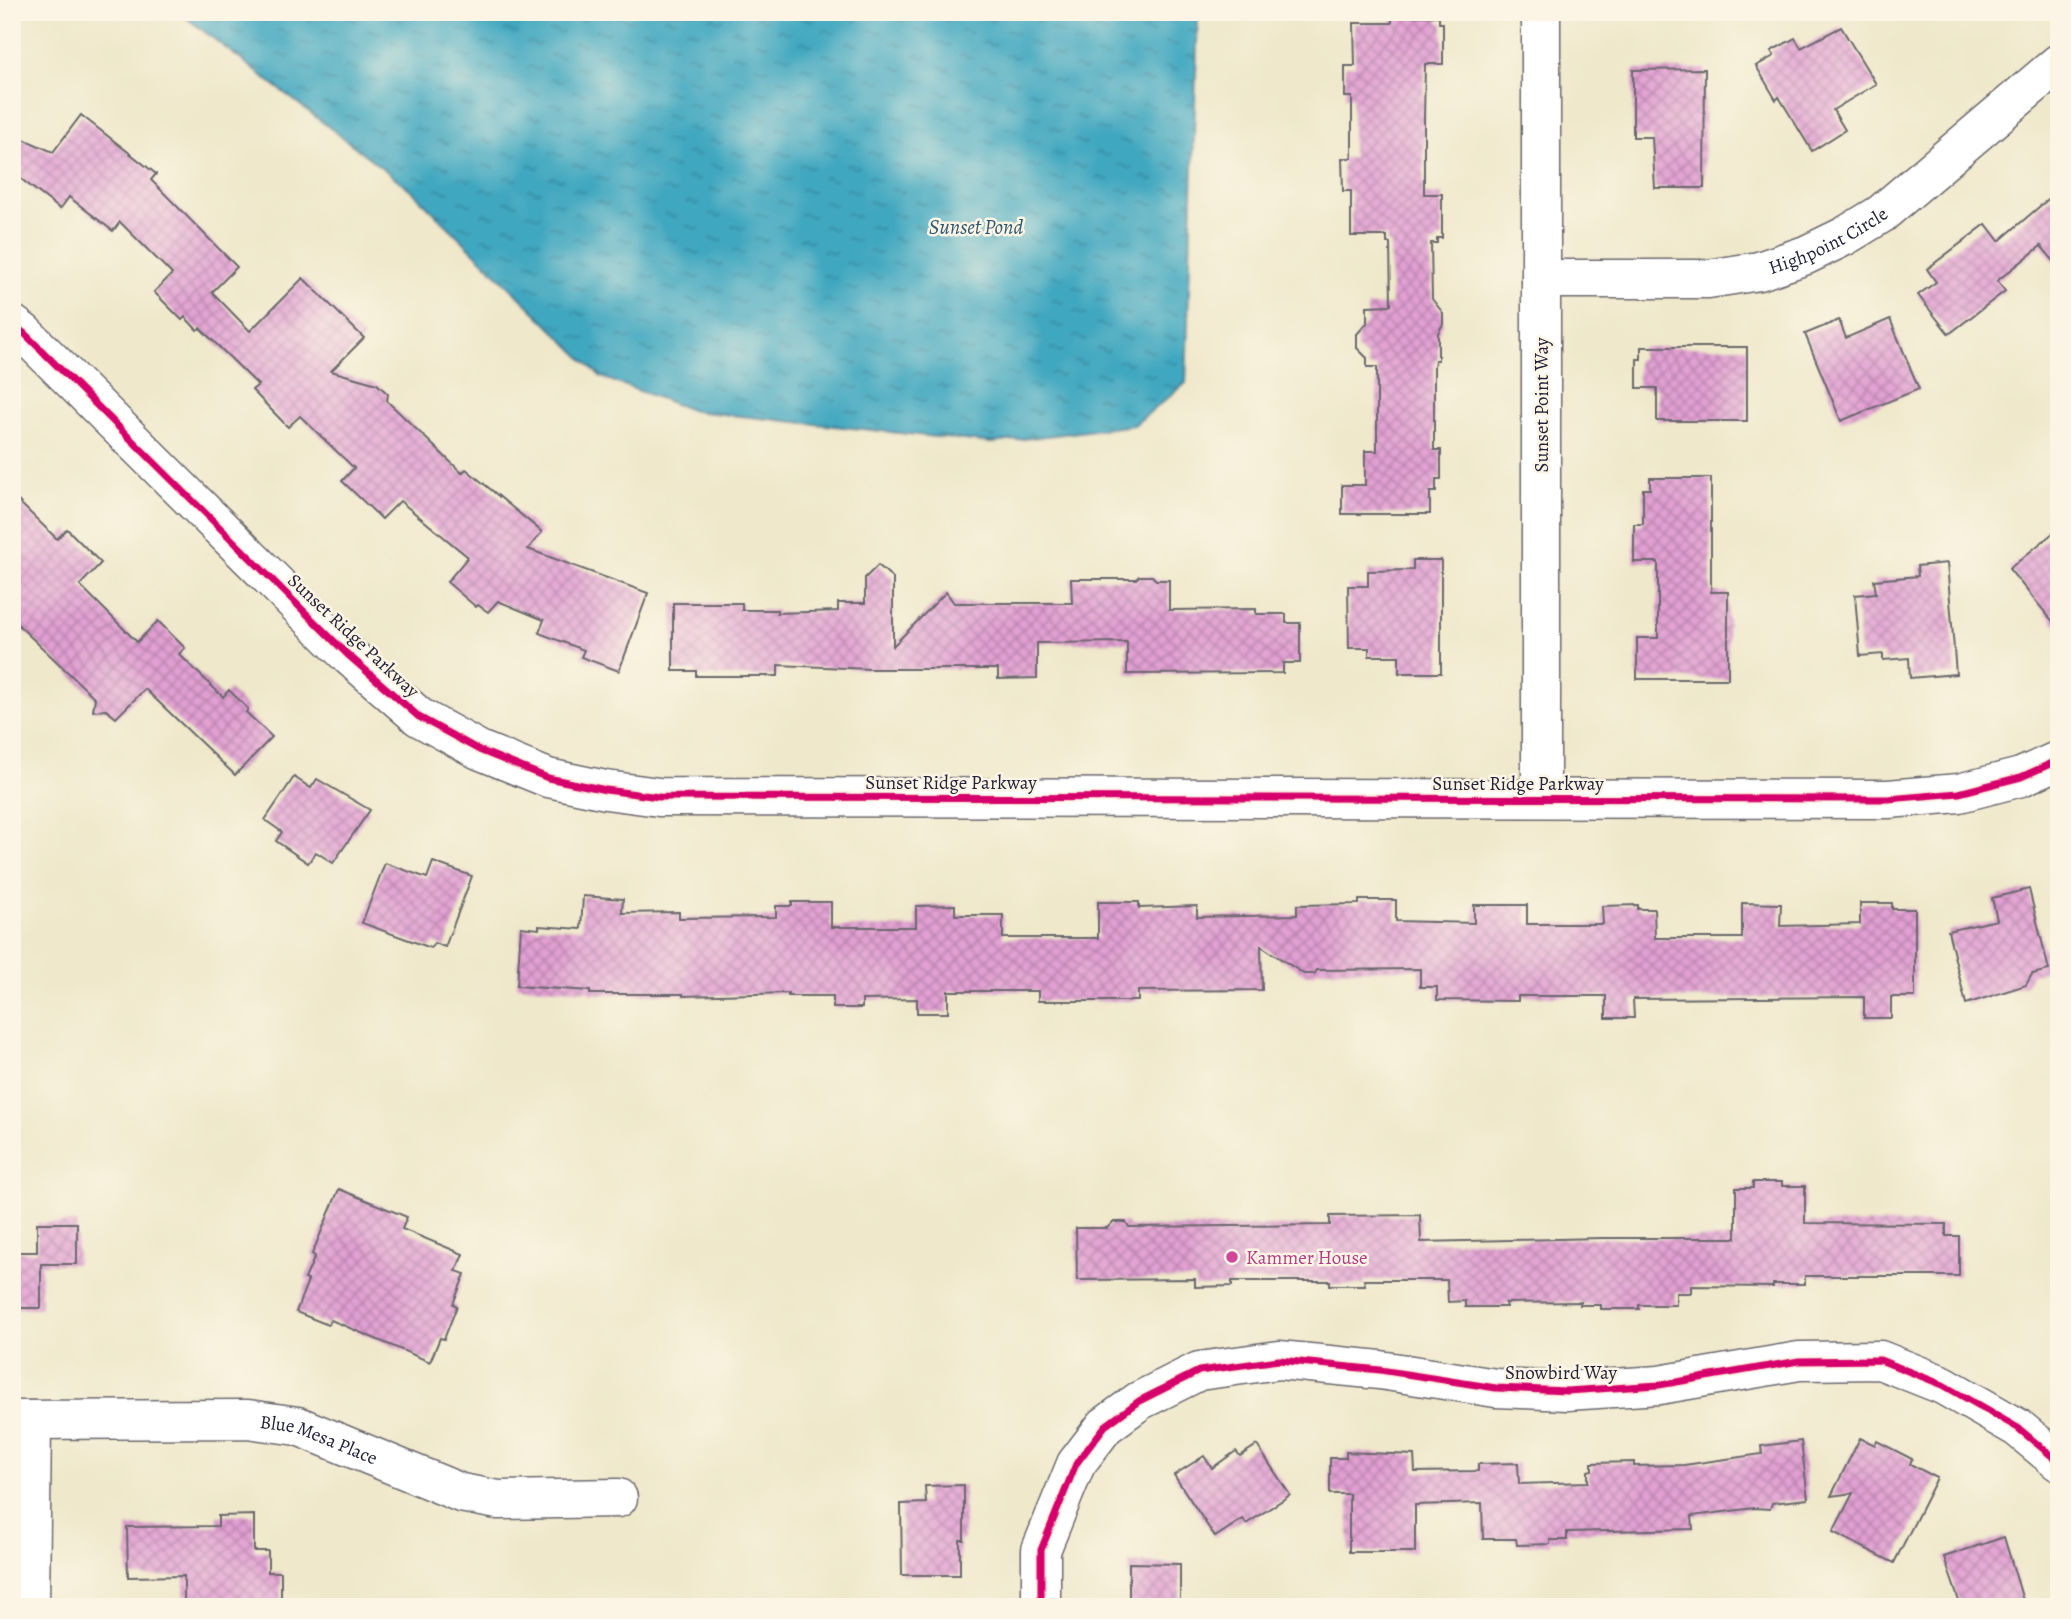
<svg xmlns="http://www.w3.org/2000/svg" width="2071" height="1619" font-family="Alegreya,serif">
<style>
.water{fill:url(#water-ripples);stroke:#31647e;stroke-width:2}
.building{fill:url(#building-cross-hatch)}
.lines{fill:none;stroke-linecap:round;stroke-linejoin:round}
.minor-casing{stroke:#6a676d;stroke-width:41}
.minor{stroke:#fff;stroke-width:38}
.cycleway-casing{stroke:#fcf5e5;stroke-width:11}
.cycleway{stroke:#d6006c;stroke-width:7}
.hotel-dot{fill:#d1479c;stroke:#fcf5e5;stroke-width:2.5}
.labels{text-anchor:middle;stroke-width:5;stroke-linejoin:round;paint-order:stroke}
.street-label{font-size:19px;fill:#22223b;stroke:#fcf5e5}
.hotel-label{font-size:19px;fill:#b23c85;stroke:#fcf5e5;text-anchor:start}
.water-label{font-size:21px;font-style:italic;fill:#2e5770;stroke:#fcf5e5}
</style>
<defs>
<pattern id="water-ripples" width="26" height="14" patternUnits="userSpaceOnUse" patternTransform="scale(1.75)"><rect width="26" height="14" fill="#40a7c0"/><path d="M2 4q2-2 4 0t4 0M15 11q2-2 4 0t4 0" fill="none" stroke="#35889d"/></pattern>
<pattern id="building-cross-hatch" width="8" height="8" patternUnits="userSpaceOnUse" patternTransform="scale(1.75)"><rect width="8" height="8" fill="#e2a0d3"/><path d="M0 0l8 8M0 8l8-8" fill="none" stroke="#b782ac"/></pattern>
</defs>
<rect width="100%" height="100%" fill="#fcf5e5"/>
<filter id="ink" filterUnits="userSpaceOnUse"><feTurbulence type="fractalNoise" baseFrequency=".0143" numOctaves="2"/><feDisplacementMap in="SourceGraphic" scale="14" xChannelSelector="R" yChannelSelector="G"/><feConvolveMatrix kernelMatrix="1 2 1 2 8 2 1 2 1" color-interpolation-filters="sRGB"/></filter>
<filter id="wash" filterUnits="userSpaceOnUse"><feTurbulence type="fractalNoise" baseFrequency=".00686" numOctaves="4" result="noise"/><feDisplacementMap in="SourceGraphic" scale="28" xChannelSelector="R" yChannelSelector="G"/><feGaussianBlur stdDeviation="1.57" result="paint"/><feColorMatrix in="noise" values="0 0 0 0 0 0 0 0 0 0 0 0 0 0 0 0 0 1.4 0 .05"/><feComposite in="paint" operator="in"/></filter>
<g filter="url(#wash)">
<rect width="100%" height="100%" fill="#efe8cb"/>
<path class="water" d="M 179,12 L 1198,12 L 1186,383 L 1134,425 L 992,443 L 694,411 L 601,377 L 411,190 Z"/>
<g id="blocks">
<g class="building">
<path d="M 1392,16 L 1439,16 L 1439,23 L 1443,23 L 1443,64 L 1425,64 L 1424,119 L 1424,194 L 1442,194 L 1442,238 L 1437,238 L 1437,243 L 1431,243 L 1432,299 L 1443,313 L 1443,324 L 1438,333 L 1438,360 L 1435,360 L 1434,366 L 1434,450 L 1441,450 L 1441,479 L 1436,479 L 1436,492 L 1430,492 L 1430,514 L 1342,514 L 1342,485 L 1365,485 L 1365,451 L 1377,451 L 1377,367 L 1367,367 L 1367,358 L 1357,348 L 1357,334 L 1367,323 L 1367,306 L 1391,305 L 1390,243 L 1387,243 L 1387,236 L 1351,236 L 1351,191 L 1343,191 L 1342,158 L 1352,158 L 1352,97 L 1345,97 L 1345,66 L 1355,66 L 1354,23 L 1392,23 Z"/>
<path d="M 1841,27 L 1876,84 L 1833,110 L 1845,130 L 1812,151 L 1779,97 L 1776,100 L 1756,66 L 1774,56 L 1771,51 L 1795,38 L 1801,48 Z"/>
<path d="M 1705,69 L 1704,188 L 1655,188 L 1652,137 L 1633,137 L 1633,70 Z"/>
<path d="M 81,115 L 156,174 L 151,180 L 237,267 L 212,292 L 250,331 L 303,278 L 364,338 L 331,371 L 377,384 L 388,394 L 387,401 L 462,473 L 466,469 L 542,532 L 528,549 L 648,593 L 619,671 L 581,657 L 584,650 L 539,633 L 544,620 L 498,601 L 488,612 L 478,605 L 476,607 L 447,582 L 468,557 L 400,501 L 382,519 L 342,481 L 354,468 L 300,416 L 288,427 L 252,390 L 258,385 L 200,328 L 197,330 L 185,317 L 182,320 L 154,292 L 172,274 L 120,222 L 113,231 L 69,197 L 60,209 L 12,172 L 12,134 L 53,152 Z"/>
<path d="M 2059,190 L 2059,267 L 2041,246 L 1997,281 L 2005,291 L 1949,334 L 1918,295 L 1936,282 L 1927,269 L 1986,224 L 1999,241 Z"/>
<path d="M 1890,319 L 1919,389 L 1841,421 L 1805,334 L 1839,320 L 1846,338 Z"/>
<path d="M 1641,347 L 1747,347 L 1747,421 L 1657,421 L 1657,388 L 1637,388 L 1637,359 L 1641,359 Z"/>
<path d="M 1650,478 L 1711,478 L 1711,592 L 1728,592 L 1728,679 L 1637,679 L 1637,638 L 1658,638 L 1658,562 L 1634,562 L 1634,524 L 1643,524 L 1643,489 L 1650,489 Z"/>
<path d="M 12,495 L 57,539 L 67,529 L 101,563 L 80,585 L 137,642 L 158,621 L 185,648 L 179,654 L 223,697 L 229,690 L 248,709 L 246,712 L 272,737 L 235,775 L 145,689 L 116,718 L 106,710 L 93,711 L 95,698 L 12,619 Z"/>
<path d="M 2059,528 L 2059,629 L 2009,569 Z"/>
<path d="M 1413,560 L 1441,560 L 1441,673 L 1399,673 L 1399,656 L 1369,656 L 1369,648 L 1349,648 L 1348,586 L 1368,586 L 1368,571 L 1413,570 Z"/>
<path d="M 1947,563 L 1956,674 L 1910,678 L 1909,658 L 1883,660 L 1883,654 L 1860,656 L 1855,595 L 1876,593 L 1874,580 L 1918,576 L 1917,566 Z"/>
<path d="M 878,565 L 893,578 L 893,646 L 946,592 L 954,603 L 1072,603 L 1071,579 L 1136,579 L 1139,576 L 1152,576 L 1156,580 L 1169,580 L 1169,610 L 1256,609 L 1256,614 L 1286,614 L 1286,623 L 1300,623 L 1300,663 L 1283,663 L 1283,673 L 1127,674 L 1127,642 L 1037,643 L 1037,678 L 998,679 L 998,669 L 870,669 L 778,665 L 778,676 L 696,676 L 696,671 L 673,671 L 673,603 L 742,603 L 742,610 L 777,610 L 777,613 L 838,611 L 838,603 L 865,603 L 865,578 Z"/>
<path d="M 294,777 L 311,788 L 317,779 L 370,810 L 333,863 L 316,852 L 308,863 L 276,841 L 282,832 L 265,820 Z"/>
<path d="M 433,862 L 472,876 L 445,947 L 434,943 L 431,948 L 362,923 L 385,863 L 427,878 Z"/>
<path d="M 2029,889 L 2049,970 L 2032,974 L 2026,985 L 1966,1004 L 1948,931 L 1997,920 L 1992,898 Z"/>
<path d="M 583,896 L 623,899 L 622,913 L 679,912 L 679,918 L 776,917 L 776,906 L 792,906 L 792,902 L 831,902 L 831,927 L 916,927 L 916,906 L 955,905 L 955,915 L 1003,915 L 1003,938 L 1098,938 L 1098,902 L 1139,902 L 1139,908 L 1197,906 L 1197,917 L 1297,915 L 1297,905 L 1359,904 L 1359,900 L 1396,900 L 1396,921 L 1474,923 L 1474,905 L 1527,905 L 1527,924 L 1603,924 L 1602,906 L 1638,905 L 1638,909 L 1654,909 L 1655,938 L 1742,938 L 1742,903 L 1781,904 L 1780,926 L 1860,924 L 1860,903 L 1892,903 L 1892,909 L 1915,909 L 1915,997 L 1891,997 L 1891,1018 L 1864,1018 L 1864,997 L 1633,999 L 1634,1018 L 1606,1018 L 1606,996 L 1518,996 L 1518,1001 L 1437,1000 L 1437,987 L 1420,987 L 1420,969 L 1317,970 L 1314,974 L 1304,974 L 1261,946 L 1262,990 L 1138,991 L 1138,1001 L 1038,1001 L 1038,991 L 948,991 L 948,1013 L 917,1013 L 917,999 L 862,1000 L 862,1008 L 833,1008 L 833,996 L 788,996 L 788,993 L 683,996 L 683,994 L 590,994 L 590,991 L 517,986 L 521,927 L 539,929 L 539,926 L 581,929 Z"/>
<path d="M 1753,1182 L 1782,1182 L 1782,1186 L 1805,1186 L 1805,1223 L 1946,1224 L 1946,1236 L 1959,1236 L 1959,1276 L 1805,1276 L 1805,1284 L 1773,1284 L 1773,1287 L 1691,1286 L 1691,1293 L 1676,1293 L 1676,1305 L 1639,1305 L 1639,1309 L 1601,1309 L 1601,1305 L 1580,1305 L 1581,1302 L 1505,1303 L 1506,1307 L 1465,1307 L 1465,1301 L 1448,1302 L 1447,1280 L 1364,1280 L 1365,1285 L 1330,1285 L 1330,1281 L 1232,1281 L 1232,1286 L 1195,1287 L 1195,1279 L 1077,1280 L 1076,1228 L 1107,1228 L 1113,1222 L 1126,1222 L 1129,1227 L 1330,1225 L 1330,1216 L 1420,1215 L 1421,1242 L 1601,1238 L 1736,1238 L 1736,1188 L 1753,1188 Z"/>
<path d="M 339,1189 L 407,1217 L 402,1229 L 463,1254 L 456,1271 L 465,1274 L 453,1304 L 457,1306 L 444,1339 L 440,1338 L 430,1362 L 331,1320 L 328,1325 L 296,1312 L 308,1280 L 305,1279 L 315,1256 L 312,1254 Z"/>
<path d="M 37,1223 L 77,1223 L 77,1264 L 41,1264 L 41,1308 L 12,1308 L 12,1252 L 37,1252 Z"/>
<path d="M 1860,1438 L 1875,1445 L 1877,1441 L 1912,1459 L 1910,1464 L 1937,1478 L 1894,1563 L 1833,1532 L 1853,1493 L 1831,1496 Z"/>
<path d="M 1801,1441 L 1808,1499 L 1772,1503 L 1770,1509 L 1754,1508 L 1692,1516 L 1693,1529 L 1567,1532 L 1567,1540 L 1550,1540 L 1550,1544 L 1517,1545 L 1516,1539 L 1483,1539 L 1482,1503 L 1415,1505 L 1415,1552 L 1349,1552 L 1349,1494 L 1330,1494 L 1330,1458 L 1346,1458 L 1346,1452 L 1414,1455 L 1415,1472 L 1478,1471 L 1478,1464 L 1518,1463 L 1519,1484 L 1588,1482 L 1588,1471 L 1592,1470 L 1592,1463 L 1634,1462 L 1634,1466 L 1684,1465 L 1762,1454 L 1761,1446 Z"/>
<path d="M 1257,1445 L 1290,1495 L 1246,1524 L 1243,1519 L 1215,1537 L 1174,1475 L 1204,1456 L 1212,1468 L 1236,1451 L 1240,1456 Z"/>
<path d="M 964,1485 L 964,1540 L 960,1540 L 960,1575 L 902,1575 L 901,1504 L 926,1503 L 925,1486 Z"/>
<path d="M 254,1515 L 254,1551 L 268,1551 L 268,1572 L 281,1572 L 281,1607 L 184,1607 L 184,1576 L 128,1577 L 127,1527 L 218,1526 L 218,1516 Z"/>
<path d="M 2004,1537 L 2025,1607 L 1961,1607 L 1944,1557 Z"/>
<path d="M 1129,1563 L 1180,1564 L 1180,1607 L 1129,1607 Z"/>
</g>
</g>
</g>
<g filter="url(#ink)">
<use href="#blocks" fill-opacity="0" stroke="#6a676d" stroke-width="2"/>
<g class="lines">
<defs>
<g id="minor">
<path d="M 1541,12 L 1541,798"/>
<path id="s1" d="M 1541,279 L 1708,279 L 1759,271 L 1806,255 L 1845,236 L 1881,214 L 2059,63"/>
<path d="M 12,324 L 24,333 L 347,654 L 419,717 L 479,750 L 548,778 L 606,790 L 659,797 L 1888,799 L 1959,793 L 2021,777 L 2059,760"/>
<path id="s2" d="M 12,1420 L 248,1419 L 298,1426 L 461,1493 L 498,1500 L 618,1498"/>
<path d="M 30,1607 L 32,1420"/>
<path d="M 1041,1607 L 1041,1550 L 1076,1464 L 1105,1426 L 1139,1401 L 1199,1371 L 1279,1360 L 1380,1370 L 1496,1388 L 1567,1391 L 1659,1385 L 1799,1361 L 1880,1360 L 1943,1385 L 2018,1428 L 2059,1462"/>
</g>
</defs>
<use href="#minor" class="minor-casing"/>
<use href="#minor" class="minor"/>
<defs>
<g id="cycleway">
<path d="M 12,324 L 24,333 L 347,654 L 419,717 L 479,750 L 548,778 L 606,790 L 659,797 L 1888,799 L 1959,793 L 2021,777 L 2059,760"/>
<path d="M 1041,1607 L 1041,1550 L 1076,1464 L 1105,1426 L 1139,1401 L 1199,1371 L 1279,1360 L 1380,1370 L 1496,1388 L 1567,1391 L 1659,1385 L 1799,1361 L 1880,1360 L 1943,1385 L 2018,1428 L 2059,1462"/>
</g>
</defs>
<use href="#cycleway" class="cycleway-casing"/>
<use href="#cycleway" class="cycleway"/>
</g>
</g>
<circle class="hotel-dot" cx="1232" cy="1257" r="7"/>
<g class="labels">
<g class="street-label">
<text dy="7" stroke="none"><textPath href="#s1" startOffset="294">Highpoint Circle</textPath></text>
<text transform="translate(1541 405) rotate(-90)" y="7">Sunset Point Way</text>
<text transform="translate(354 635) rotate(43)" y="7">Sunset Ridge Parkway</text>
<text x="951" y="789">Sunset Ridge Parkway</text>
<text x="1518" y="790">Sunset Ridge Parkway</text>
<text x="1561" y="1379">Snowbird Way</text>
<text dy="7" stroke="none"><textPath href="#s2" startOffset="310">Blue Mesa Place</textPath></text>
</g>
<g class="hotel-label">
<text x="1246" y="1264">Kammer House</text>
</g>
<g class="water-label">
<text x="976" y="234">Sunset Pond</text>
</g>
</g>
<rect width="2071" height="1619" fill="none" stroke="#fcf5e5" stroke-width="42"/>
</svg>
